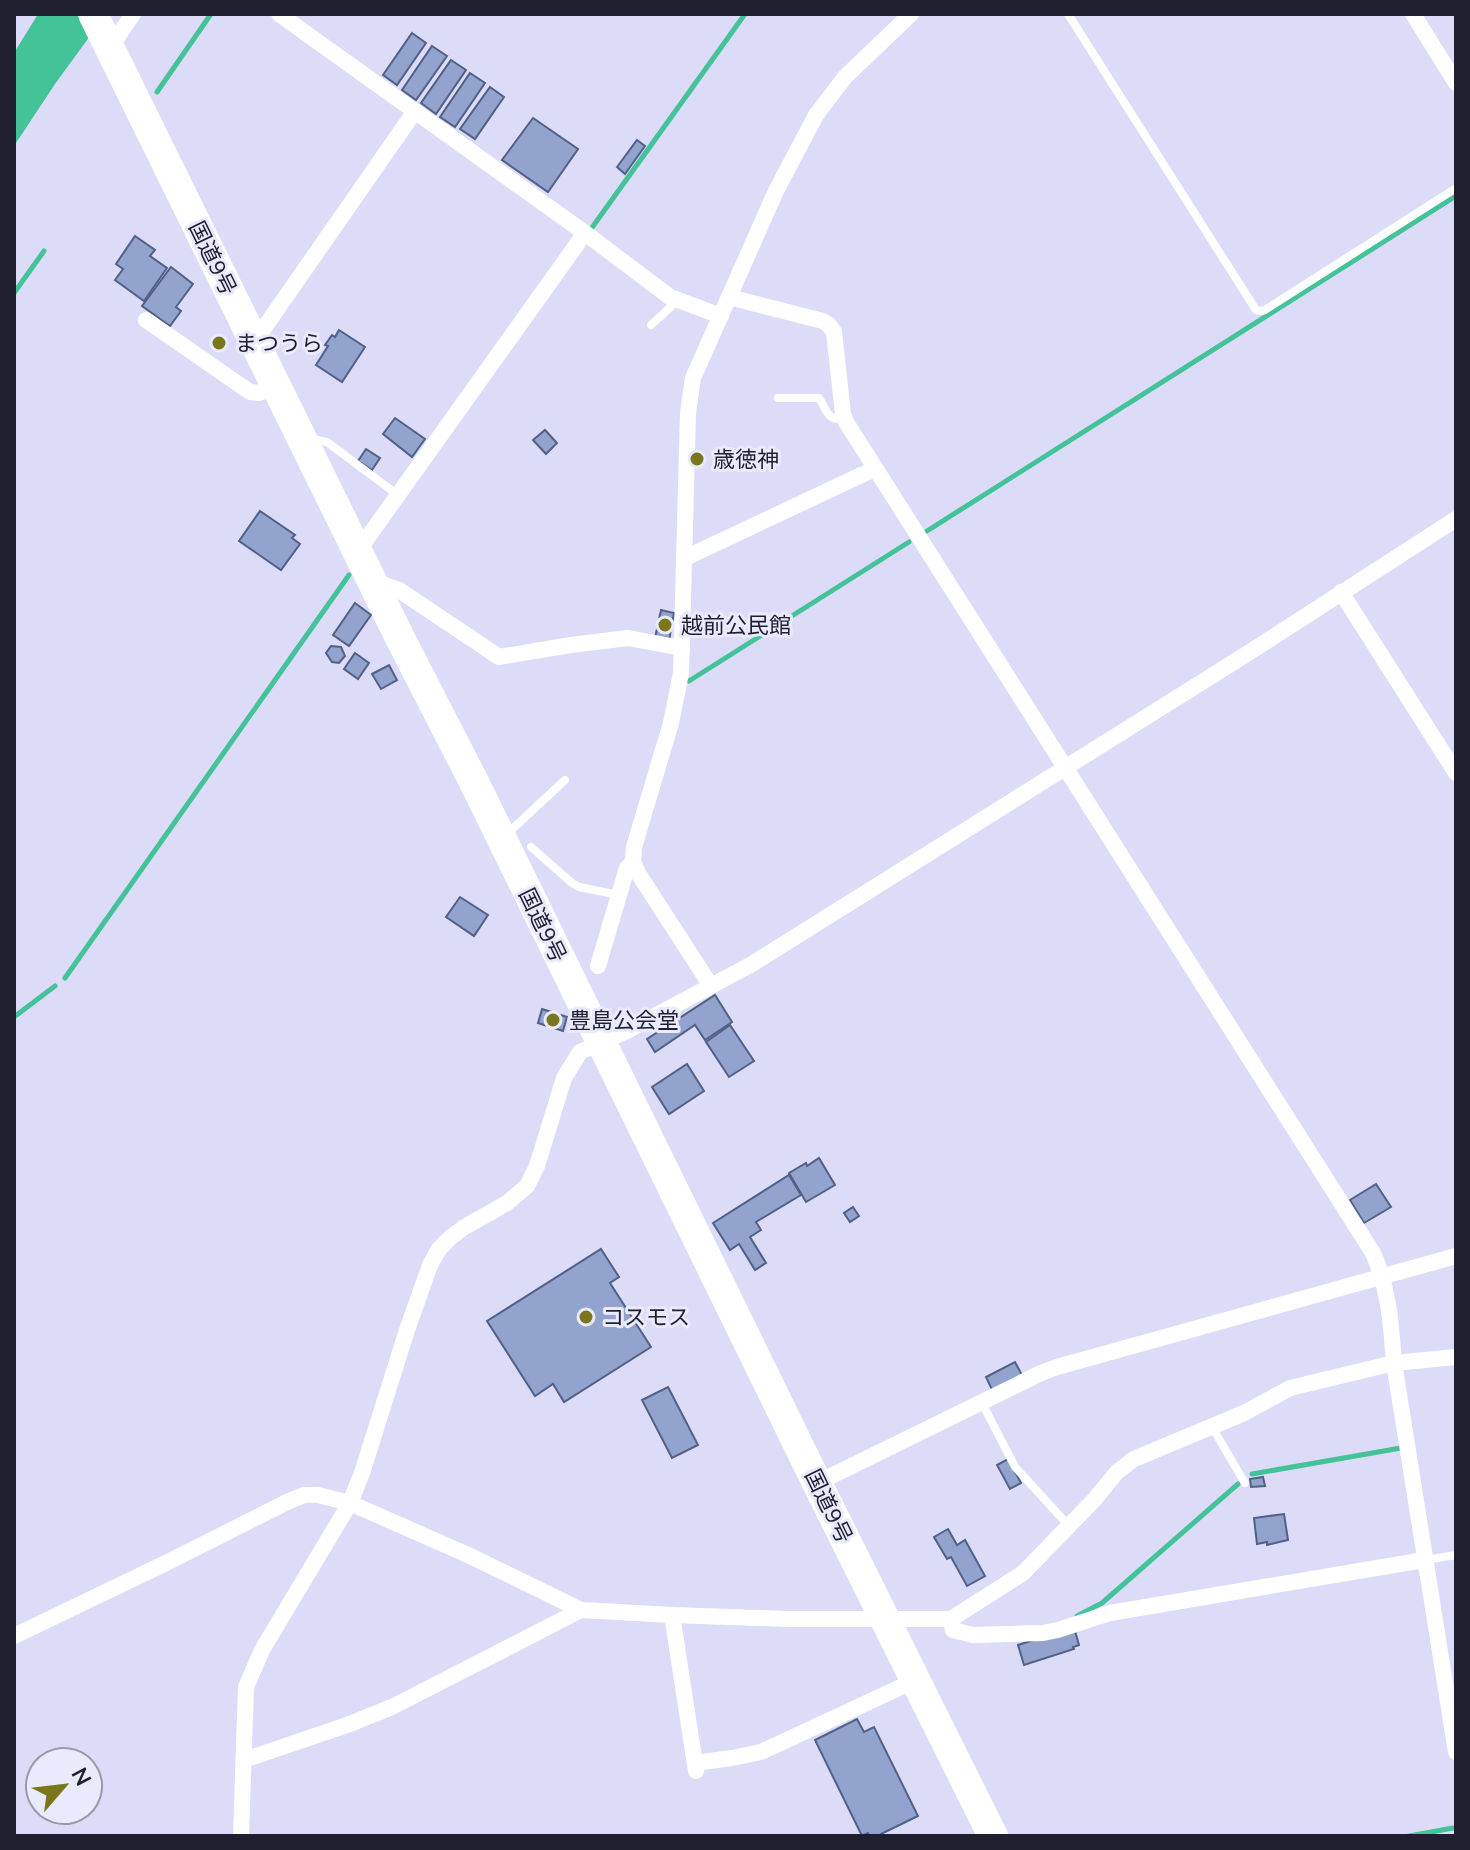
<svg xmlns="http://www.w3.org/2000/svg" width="1470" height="1850" font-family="'Nunito Sans','Noto Sans JP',sans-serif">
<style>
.water{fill:#44c298}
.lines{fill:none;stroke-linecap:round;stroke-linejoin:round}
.stream{stroke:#44c298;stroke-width:5}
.building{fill:#92a3cd;stroke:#516086;stroke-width:2}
.lane{stroke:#fff;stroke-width:8}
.street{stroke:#fff;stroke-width:16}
.highway{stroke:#fff;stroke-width:30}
.poi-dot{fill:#79761b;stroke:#eaeafd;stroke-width:3}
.labels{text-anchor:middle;stroke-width:6;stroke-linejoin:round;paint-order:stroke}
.street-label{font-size:22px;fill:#201f30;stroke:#eaeafd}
.poi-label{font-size:22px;fill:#201f30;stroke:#eaeafd;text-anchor:start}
</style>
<rect width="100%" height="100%" fill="#dddcf8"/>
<path class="water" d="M 38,14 L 106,14 L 55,84 L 14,146 L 14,53 Z"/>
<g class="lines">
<g class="stream">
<path d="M 157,92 L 211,14"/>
<path d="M 591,229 L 745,14"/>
<path d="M 14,293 L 44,251"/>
<path d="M 927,531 L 1456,196"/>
<path d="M 689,681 L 909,542"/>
<path d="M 65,978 L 349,575"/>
<path d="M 14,1017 L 55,986"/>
<path d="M 1252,1474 L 1401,1448"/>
<path d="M 1077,1616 L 1102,1603 L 1238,1484"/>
<path d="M 1409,1836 L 1453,1828"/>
</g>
</g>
<g class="building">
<path d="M 412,33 L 426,43 L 397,85 L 383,75 Z"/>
<path d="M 432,46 L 447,56 L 416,100 L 402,90 Z"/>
<path d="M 451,60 L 466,70 L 436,114 L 421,103 Z"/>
<path d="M 470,73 L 485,83 L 455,127 L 440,117 Z"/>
<path d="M 490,87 L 504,97 L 475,139 L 460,129 Z"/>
<path d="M 533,118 L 578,149 L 548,192 L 502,160 Z"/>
<path d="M 637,140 L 645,146 L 625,174 L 617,167 Z"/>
<path d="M 135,236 L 155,250 L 150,256 L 167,268 L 144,301 L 115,280 L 123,269 L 116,264 Z"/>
<path d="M 171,267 L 193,284 L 176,307 L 181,311 L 170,326 L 142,306 Z"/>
<path d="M 339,330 L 365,347 L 342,382 L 316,365 L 328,346 L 325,345 L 332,335 L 335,337 Z"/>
<path d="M 395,418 L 425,439 L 412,457 L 383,434 Z"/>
<path d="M 545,430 L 557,443 L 546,454 L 533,440 Z"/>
<path d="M 366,449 L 380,458 L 372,470 L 358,461 Z"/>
<path d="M 260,511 L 295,535 L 292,538 L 300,544 L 281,570 L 239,541 Z"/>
<path d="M 355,603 L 371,615 L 349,646 L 333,635 Z"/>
<path d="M 661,610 L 674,613 L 669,641 L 655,638 Z"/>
<path d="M 331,646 L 341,647 L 345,656 L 339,663 L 332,662 L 326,653 Z"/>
<path d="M 355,653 L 369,663 L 358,679 L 344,669 Z"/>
<path d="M 389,665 L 397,680 L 381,689 L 372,674 Z"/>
<path d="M 460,897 L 488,915 L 474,936 L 446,917 Z"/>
<path d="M 715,995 L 732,1022 L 705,1040 L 695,1025 L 655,1052 L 647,1039 Z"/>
<path d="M 542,1009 L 567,1017 L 563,1031 L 538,1023 Z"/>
<path d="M 730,1025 L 754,1061 L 729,1077 L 706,1042 Z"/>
<path d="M 687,1064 L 704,1091 L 669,1114 L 652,1087 Z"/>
<path d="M 819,1158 L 835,1185 L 806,1202 L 789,1173 L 806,1163 L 807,1166 Z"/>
<path d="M 789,1175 L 801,1195 L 756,1222 L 761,1230 L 750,1237 L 766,1263 L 755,1270 L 739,1244 L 730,1250 L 713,1223 Z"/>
<path d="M 1376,1184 L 1391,1207 L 1364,1223 L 1350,1200 Z"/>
<path d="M 853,1207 L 859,1216 L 850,1222 L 844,1213 Z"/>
<path d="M 601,1249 L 619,1277 L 610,1283 L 651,1347 L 564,1402 L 553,1384 L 535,1396 L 487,1321 Z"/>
<path d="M 1015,1362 L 1023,1377 L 993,1392 L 986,1377 Z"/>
<path d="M 668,1387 L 698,1445 L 672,1458 L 642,1400 Z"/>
<path d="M 1008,1459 L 1021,1483 L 1010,1489 L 997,1465 Z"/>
<path d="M 1263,1477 L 1265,1486 L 1251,1487 L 1250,1479 Z"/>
<path d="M 1284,1514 L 1288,1540 L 1267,1545 L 1267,1542 L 1257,1544 L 1254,1518 Z"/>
<path d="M 948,1529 L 957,1545 L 965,1540 L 985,1576 L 967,1586 L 951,1557 L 947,1559 L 934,1537 Z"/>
<path d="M 1075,1631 L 1079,1645 L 1073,1647 L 1074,1649 L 1024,1665 L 1018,1645 L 1043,1637 Z"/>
<path d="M 857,1719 L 864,1732 L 874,1727 L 918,1816 L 881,1834 L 882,1836 L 870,1836 L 868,1833 L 862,1836 L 815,1740 Z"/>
</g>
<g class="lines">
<g class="lane">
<path d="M 1068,14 L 1256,310 L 1261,311 L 1265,310 L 1456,188"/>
<path d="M 651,325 L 677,301"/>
<path d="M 778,398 L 819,398 C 827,410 827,421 844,419"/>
<path d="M 310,443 L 317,440 L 327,442 L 398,495"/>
<path d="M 507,834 L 565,780"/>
<path d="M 531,847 L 572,883 L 579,887 L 619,895"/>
<path d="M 982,1403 L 1015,1467 L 1069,1526"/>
<path d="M 1212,1427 L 1245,1483"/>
<path d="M 1425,1560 L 1456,1555"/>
</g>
<g class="street">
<path d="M 279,14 L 585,233 L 670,297 L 721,316"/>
<path d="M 1413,14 L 1456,83"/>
<path d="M 110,48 L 133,14"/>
<path d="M 729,297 L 823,321 L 829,325 L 834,332 L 843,414 L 846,422 L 1373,1253 C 1389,1290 1391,1323 1394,1363 L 1456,1752"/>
<path d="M 146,320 L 250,392 L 259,393 L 276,385"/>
<path d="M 255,341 L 415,111"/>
<path d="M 358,551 L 585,233"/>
<path d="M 685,558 L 874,469"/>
<path d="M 376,588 L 385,585 L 399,590 L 499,657 L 571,645 L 628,638 L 682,648"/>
<path d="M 1341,592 L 1456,773"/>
<path d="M 598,966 L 627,868 L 633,862"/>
<path d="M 711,986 L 638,873 L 633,862 L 634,847 L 671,723 L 681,673 L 688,413 L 693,378 L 776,191 L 816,115 L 845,77 L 911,14"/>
<path d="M 817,1483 L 1041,1373 L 1057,1367 L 1456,1256"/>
<path d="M 672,1615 L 696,1771"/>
<path d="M 951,1619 L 953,1630 L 973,1635 L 1043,1633 L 1058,1630 L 1110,1613 L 1424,1560"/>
<path d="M 14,1636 L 166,1563 L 287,1502 L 304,1495 L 318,1495 L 350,1503 L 468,1555 L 581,1610 L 672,1615 L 788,1619 L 951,1619 L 1023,1573 L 1094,1500 L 1117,1472 L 1134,1459 L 1244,1413 L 1290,1388 L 1394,1363 L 1456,1357"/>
<path d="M 244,1760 L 347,1725 L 392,1707 L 581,1610"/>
<path d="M 695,1763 L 732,1758 L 761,1752 L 916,1680"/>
<path d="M 241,1836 L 246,1687 L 262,1650 L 350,1503 L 362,1473 L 407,1330 L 430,1265 L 439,1249 L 450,1238 L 463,1228 L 507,1203 L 527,1186 L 537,1166 L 564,1078 L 580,1052 L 625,1032 L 752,964 L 1242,657 L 1456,519"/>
</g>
<path class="highway" d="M 93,14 L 401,640 L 474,782 L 817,1483 L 993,1836"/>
</g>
<g class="poi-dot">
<circle cx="219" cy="343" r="8"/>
<circle cx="697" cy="459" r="8"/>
<circle cx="665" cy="625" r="8"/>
<circle cx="553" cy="1020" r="8"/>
<circle cx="586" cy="1317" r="8"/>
</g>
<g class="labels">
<g class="street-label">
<text transform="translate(213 258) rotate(64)" y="8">国道9号</text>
<text transform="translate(543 925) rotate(64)" y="8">国道9号</text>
<text transform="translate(829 1506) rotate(64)" y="8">国道9号</text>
</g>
<g class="poi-label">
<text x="235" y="351">まつうら</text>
<text x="713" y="467">歳徳神</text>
<text x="681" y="633">越前公民館</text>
<text x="569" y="1028">豊島公会堂</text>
<text x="602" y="1325">コスモス</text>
</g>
</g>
<rect width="1470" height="1850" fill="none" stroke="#201f30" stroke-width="32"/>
<g transform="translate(64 1786) rotate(62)"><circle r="38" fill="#eaeafd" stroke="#9999ab" stroke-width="2"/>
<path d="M0-6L14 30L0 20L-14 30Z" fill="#79761b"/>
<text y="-12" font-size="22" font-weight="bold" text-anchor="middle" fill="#201f30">N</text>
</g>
</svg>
